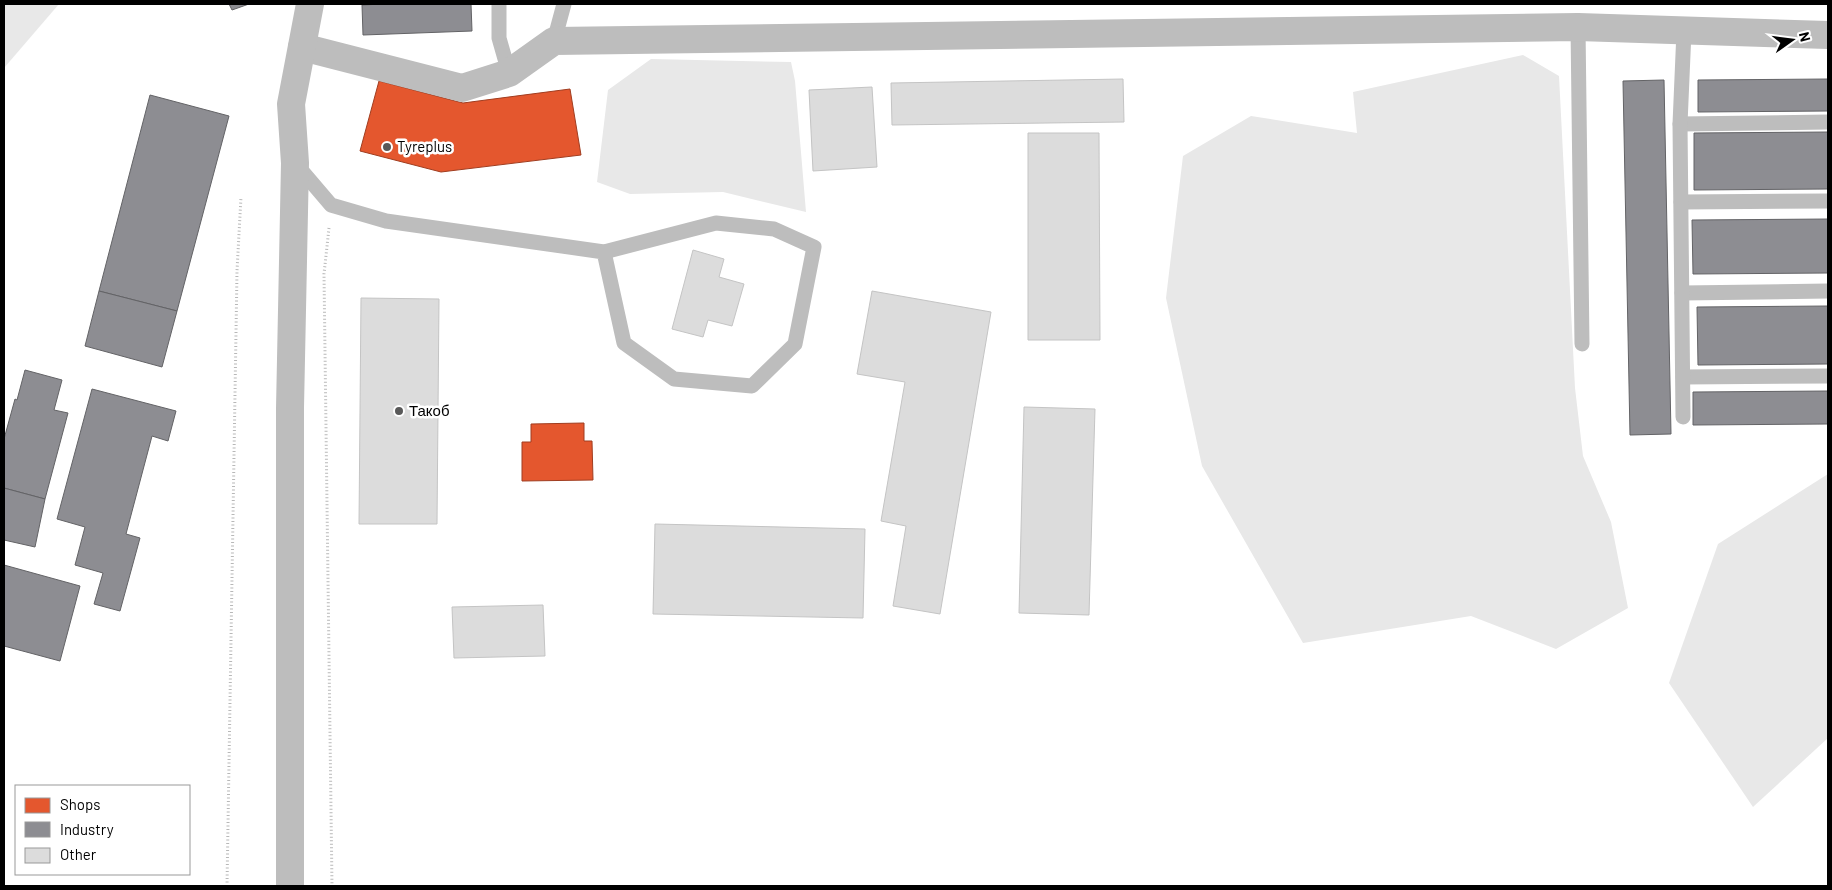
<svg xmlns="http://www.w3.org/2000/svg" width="1832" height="890" font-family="Barlow,sans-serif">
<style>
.green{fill:#e8e8e8}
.shops{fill:#e4572e;stroke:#a03d20}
.industry{fill:#8d8d92;stroke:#636366}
.building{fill:#dcdcdc;stroke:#c4c4c4}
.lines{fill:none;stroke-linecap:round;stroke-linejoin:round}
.path{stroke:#b8b8b8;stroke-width:3;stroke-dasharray:1 2.5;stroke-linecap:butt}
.lane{stroke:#bdbdbd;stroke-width:15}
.street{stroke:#bdbdbd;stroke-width:28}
.poi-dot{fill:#595959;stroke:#fff;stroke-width:2}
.labels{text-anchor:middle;stroke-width:5;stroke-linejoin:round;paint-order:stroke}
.poi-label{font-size:15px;fill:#000;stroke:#fff;text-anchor:start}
</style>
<rect width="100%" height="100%" fill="#fff"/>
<g class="green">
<path d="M 4,4 L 59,4 L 4,68 Z"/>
<path d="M 1523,55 L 1559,76 L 1575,388 L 1583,456 L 1611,522 L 1628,608 L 1556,649 L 1471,616 L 1303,643 L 1202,466 L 1166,298 L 1183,156 L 1251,116 L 1357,133 L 1353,92 Z"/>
<path d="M 651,59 L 791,62 L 795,81 L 806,212 L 723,192 L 630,194 L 597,182 L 608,90 Z"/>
<path d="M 1828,474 L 1828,738 L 1753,807 L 1669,683 L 1718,544 Z"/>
</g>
<g class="shops">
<path d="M 379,81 L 463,103 L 570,89 L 581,155 L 441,172 L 360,151 Z"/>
<path d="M 584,423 L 584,441 L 592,441 L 593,480 L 522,481 L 522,442 L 531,442 L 531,424 Z"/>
</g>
<g class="industry">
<path d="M 229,4 L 249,4 L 232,10 Z"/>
<path d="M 383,4 L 471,4 L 472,31 L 363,35 L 362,5 Z"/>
<path d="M 1828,79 L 1828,111 L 1698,112 L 1698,80 Z"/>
<path d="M 1664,80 L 1671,434 L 1630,435 L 1623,81 Z"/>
<path d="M 150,95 L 229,116 L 177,311 L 99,291 Z"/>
<path d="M 1828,132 L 1828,189 L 1694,190 L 1694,133 Z"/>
<path d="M 1828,219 L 1828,273 L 1693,274 L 1692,220 Z"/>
<path d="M 99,291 L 177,311 L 162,367 L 85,346 Z"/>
<path d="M 1828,306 L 1828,364 L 1698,365 L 1697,307 Z"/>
<path d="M 25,370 L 62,380 L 54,410 L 68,413 L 45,499 L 4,488 L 4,439 L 15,399 L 17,400 Z"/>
<path d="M 92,389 L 176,411 L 168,441 L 152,436 L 126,534 L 140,538 L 120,611 L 94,604 L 103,573 L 75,565 L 85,527 L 57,519 Z"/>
<path d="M 1828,391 L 1828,424 L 1693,425 L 1693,392 Z"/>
<path d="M 4,488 L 45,499 L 35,547 L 4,540 Z"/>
<path d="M 4,565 L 80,586 L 60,661 L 4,646 Z"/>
</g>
<g class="building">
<path d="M 1123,79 L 1124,122 L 892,125 L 891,83 Z"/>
<path d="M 872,87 L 877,167 L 813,171 L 809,90 Z"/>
<path d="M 1028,133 L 1099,133 L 1100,340 L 1028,340 Z"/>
<path d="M 693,250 L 724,259 L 719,277 L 744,284 L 732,326 L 708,320 L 703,337 L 672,329 Z"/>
<path d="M 872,291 L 991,312 L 940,614 L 893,606 L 906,526 L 881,521 L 905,382 L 857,374 Z"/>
<path d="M 361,298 L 439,299 L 437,524 L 359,524 Z"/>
<path d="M 1024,407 L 1095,409 L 1089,615 L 1019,613 Z"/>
<path d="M 655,524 L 865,529 L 863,618 L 653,614 Z"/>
<path d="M 543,605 L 545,656 L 454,658 L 452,607 Z"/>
</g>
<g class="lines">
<g class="path">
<path d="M 329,228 L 324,274 L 332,886"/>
<path d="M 227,886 L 237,271 L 241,197"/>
</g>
<g class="lane">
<path d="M 499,4 L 499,38 L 509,73"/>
<path d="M 1578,27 L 1582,344"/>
<path d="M 554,41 L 564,4"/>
<path d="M 1680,124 L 1828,122"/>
<path d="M 296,164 L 331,205 L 386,221 L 604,252 L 716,223 L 774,229 L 814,247 L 795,344 L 752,386 L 674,379 L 624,343 L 604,252"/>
<path d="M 1681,202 L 1828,201"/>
<path d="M 1682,293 L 1828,291"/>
<path d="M 1683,377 L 1828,376"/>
<path d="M 1683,417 L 1680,124 L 1684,31"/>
</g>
<g class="street">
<path d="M 302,47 L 462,88 L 509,73 L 554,41 L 1578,27 L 1828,35"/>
<path d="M 290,886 L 290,408 L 295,163 L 291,104 L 310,4"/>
</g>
</g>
<g class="poi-dot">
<circle cx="387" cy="147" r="5"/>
<circle cx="399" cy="411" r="5"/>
</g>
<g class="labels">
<g class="poi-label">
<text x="397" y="152">Tyreplus</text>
<text x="409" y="416">Такоб</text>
</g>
</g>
<rect width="1832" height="890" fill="none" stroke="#000000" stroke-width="10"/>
<rect x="15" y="785" width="175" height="90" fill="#ffffff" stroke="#999999"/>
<rect x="25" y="798" width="25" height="15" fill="#e4572e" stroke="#999999"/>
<text x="60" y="810" font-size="15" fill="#000000">Shops</text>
<rect x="25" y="822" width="25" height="15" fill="#8d8d92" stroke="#999999"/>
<text x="60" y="835" font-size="15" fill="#000000">Industry</text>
<rect x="25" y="848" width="25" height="15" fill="#dcdcdc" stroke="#999999"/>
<text x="60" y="860" font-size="15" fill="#000000">Other</text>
<g transform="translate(1792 40) rotate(76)" stroke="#ffffff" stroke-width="4" paint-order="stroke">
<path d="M0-4L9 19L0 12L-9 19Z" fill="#000000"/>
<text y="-8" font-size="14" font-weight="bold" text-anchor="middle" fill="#000000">N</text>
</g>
</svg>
